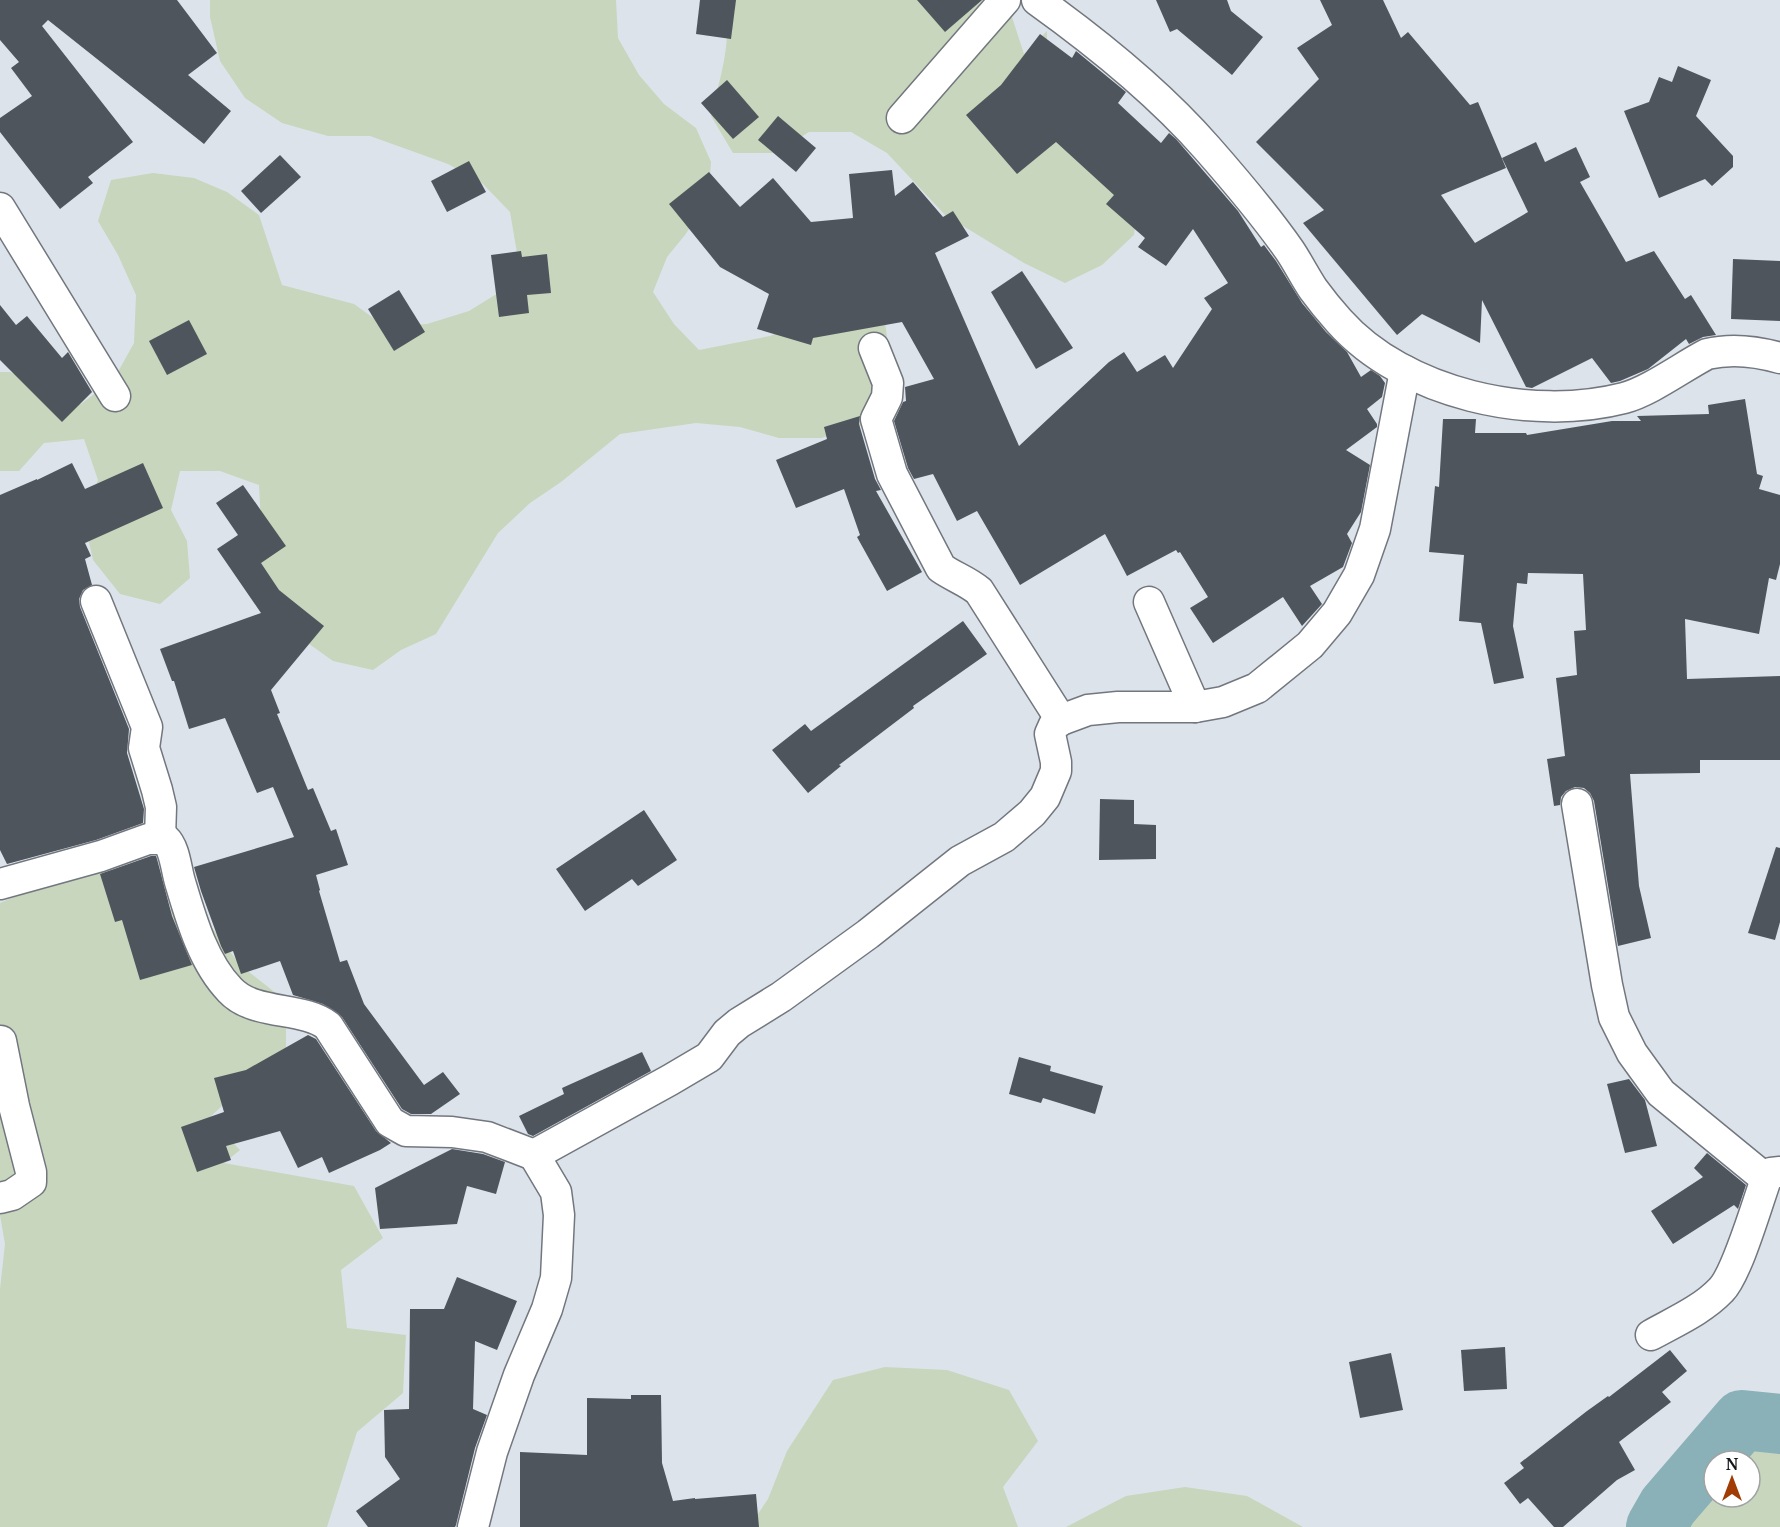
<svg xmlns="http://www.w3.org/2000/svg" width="1780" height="1527" font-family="'Noto Serif',serif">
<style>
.green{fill:#c8d6bd;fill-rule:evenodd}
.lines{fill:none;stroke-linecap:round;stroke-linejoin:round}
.river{stroke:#8ab1b7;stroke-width:60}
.building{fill:#4f555c}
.street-casing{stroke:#72777f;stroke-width:33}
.street{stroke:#fff;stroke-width:30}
</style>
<rect width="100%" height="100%" fill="#dde3eb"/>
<g class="green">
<path d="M 210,0 L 616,0 L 618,38 L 639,75 L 664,104 L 696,128 L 711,162 L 708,201 L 685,235 L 667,257 L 653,292 L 674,324 L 699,350 L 770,336 L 818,316 L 885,322 L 890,359 L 879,395 L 860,427 L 821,438 L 779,438 L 740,427 L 696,423 L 620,434 L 561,482 L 530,503 L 498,533 L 436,634 L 401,650 L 373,670 L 333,661 L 298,636 L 249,567 L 261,525 L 259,485 L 220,471 L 180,471 L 171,510 L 187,541 L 190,578 L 160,604 L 120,594 L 93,560 L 84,519 L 98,480 L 84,439 L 44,443 L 19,471 L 0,471 L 0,372 L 10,372 L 81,404 L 114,379 L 134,343 L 136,295 L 118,255 L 98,221 L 111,180 L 153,173 L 194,178 L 227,192 L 259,215 L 282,285 L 354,304 L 386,327 L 427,324 L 469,311 L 503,290 L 517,253 L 510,212 L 482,183 L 448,164 L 370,136 L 328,136 L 282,123 L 245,98 L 220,61 L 210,17 Z"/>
<path d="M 727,0 L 991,0 L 1010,11 L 1024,54 L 1047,31 L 1047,77 L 1072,57 L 1074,59 L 1139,198 L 1134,235 L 1102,265 L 1065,283 L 1024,263 L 945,215 L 887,153 L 851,132 L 809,132 L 775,153 L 733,153 L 711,116 C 713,102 718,89 721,75 C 727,50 729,25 727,0 Z"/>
<path d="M 100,870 L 162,872 L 160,907 L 204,917 L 240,965 L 286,1001 L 286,1060 L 237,1092 L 209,1118 L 240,1150 L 224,1163 L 354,1186 L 383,1238 L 341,1270 L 347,1328 L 406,1335 L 403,1393 L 357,1432 L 327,1527 L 0,1527 L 0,1289 L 5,1244 L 0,1215 L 0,903 L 42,885 Z"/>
<path d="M 885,1367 L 947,1370 L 1009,1390 L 1038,1441 L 1003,1487 L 1018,1527 L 749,1527 L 768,1499 L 787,1451 L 833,1380 Z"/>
<path d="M 1772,1409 L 1780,1409 L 1780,1527 L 1687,1527 L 1696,1492 L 1710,1455 L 1733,1423 ZM 1714,1461 L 1750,1461 L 1750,1497 L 1714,1497 Z"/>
<path d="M 1185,1487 L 1247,1496 L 1303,1527 L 1066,1527 L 1126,1496 Z"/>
</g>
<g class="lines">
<path class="river" d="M 1656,1527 L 1668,1506 L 1742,1420 L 1780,1424"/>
</g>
<g class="building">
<path d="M 0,0 L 177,0 L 217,53 L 188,75 L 231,111 L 204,144 L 48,20 L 42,26 L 133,142 L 88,177 L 93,183 L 60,209 L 0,132 L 0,118 L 32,96 L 11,68 L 19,62 L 0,40 Z"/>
<path d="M 700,0 L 736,0 L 731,39 L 696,34 Z"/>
<path d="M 917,0 L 982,0 L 945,32 Z"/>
<path d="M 1156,0 L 1227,0 L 1231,11 L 1263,37 L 1232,75 L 1177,29 L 1170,32 Z"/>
<path d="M 1320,0 L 1383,0 L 1401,38 L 1408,32 L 1470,105 L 1478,102 L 1506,168 L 1441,195 L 1475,243 L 1528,212 L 1502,158 L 1536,142 L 1545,162 L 1576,147 L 1590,177 L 1580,182 L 1626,262 L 1654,251 L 1685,299 L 1691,295 L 1716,335 L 1703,337 L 1689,344 L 1686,339 L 1648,369 L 1620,381 L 1611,383 L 1592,358 L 1532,388 L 1526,387 L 1482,300 L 1480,343 L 1422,314 L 1397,335 L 1303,223 L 1324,210 L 1256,142 L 1319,79 L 1297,48 L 1332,25 Z"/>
<path d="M 1040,34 L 1072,58 L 1076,51 L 1126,92 L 1118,103 L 1161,143 L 1169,133 L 1176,139 L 1238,211 L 1261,247 L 1264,245 L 1276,261 L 1302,303 L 1326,332 L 1347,352 L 1361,377 L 1371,370 L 1380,376 L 1385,383 L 1382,397 L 1367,409 L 1377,424 L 1377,427 L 1346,450 L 1370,465 L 1361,512 L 1347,534 L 1352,543 L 1343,567 L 1310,586 L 1322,604 L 1302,626 L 1283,597 L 1213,643 L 1190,608 L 1208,597 L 1180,552 L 1178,553 L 1176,550 L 1127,576 L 1105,534 L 1020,585 L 977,511 L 957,521 L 933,474 L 914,479 L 908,468 L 894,421 L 903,402 L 906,401 L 905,387 L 934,379 L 902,322 L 813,338 L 811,345 L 757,329 L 769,294 L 720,267 L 669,204 L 709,172 L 740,207 L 773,178 L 811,222 L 853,218 L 849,174 L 892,170 L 895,196 L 913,182 L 943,217 L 953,211 L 969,236 L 935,253 L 1019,446 L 1109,362 L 1124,352 L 1137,372 L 1165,355 L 1173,368 L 1212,309 L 1204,298 L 1228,283 L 1193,229 L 1166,266 L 1138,247 L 1145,238 L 1106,204 L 1114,195 L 1056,142 L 1017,174 L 966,115 L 1001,85 Z"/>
<path d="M 1678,66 L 1711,80 L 1696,116 L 1733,156 L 1733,167 L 1712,186 L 1705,179 L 1659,198 L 1624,111 L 1649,102 L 1659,77 L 1672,82 Z"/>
<path d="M 727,80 L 759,117 L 733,139 L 701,103 Z"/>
<path d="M 778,116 L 816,148 L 796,172 L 758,140 Z"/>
<path d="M 280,155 L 301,177 L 261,213 L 241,191 Z"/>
<path d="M 469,161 L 486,192 L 447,212 L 431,181 Z"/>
<path d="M 521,251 L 522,257 L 547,254 L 551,293 L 527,295 L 529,313 L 499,317 L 491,255 Z"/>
<path d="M 1733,259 L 1780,261 L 1780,321 L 1731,319 Z"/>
<path d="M 1022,271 L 1073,348 L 1036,369 L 991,292 Z"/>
<path d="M 399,290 L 425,332 L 394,351 L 368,309 Z"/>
<path d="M 0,305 L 16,325 L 27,316 L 62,358 L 68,352 L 92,392 L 62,422 L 0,360 Z"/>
<path d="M 189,320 L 207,354 L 167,375 L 149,341 Z"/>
<path d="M 1745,399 L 1757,474 L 1763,476 L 1759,489 L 1780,495 L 1780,564 L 1776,580 L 1769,578 L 1759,634 L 1685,619 L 1687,679 L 1780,676 L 1780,760 L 1700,760 L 1700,773 L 1630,774 L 1639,886 L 1651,938 L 1618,946 L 1594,801 L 1590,793 L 1584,788 L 1575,787 L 1566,791 L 1561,797 L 1560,805 L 1554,806 L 1547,759 L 1565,756 L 1556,678 L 1577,675 L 1574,631 L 1586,630 L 1583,574 L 1528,573 L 1527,584 L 1517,583 L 1513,626 L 1524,678 L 1494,684 L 1481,623 L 1459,621 L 1464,555 L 1429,552 L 1435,486 L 1439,487 L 1443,419 L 1476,419 L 1475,433 L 1526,433 L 1527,435 L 1612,421 L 1641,421 L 1637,416 L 1709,414 L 1708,405 Z"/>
<path d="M 860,416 L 859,424 L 875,479 L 881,490 L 876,491 L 922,572 L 887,591 L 857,537 L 860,535 L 844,489 L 796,508 L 776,460 L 827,439 L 824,427 Z"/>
<path d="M 72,463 L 85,489 L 143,463 L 163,508 L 85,543 L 91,556 L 85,559 L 92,585 L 83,590 L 79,599 L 80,607 L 129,729 L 127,753 L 144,809 L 143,823 L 96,840 L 7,864 L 0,850 L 0,495 L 37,479 L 37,480 Z"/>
<path d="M 243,485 L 286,546 L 261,563 L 279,590 L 324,626 L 271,690 L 280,713 L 277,714 L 308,790 L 313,788 L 331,831 L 336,829 L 348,865 L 316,875 L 320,890 L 319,891 L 340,962 L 347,960 L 364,1004 L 424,1085 L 443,1072 L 460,1094 L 431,1114 L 411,1114 L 402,1109 L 342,1017 L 323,1004 L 293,995 L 280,961 L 241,974 L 233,951 L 225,954 L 221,946 L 201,891 L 194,867 L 294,837 L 273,787 L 257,793 L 225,718 L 189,729 L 174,681 L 172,681 L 160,649 L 261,613 L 217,549 L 238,535 L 216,503 Z"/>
<path d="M 963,621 L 987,654 L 913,706 L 914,708 L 839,765 L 841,766 L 808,793 L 772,750 L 805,724 L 811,731 Z"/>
<path d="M 1100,799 L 1134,800 L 1134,824 L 1156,825 L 1156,859 L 1099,860 Z"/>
<path d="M 644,810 L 677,860 L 638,886 L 632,879 L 585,911 L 556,869 Z"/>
<path d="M 1776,847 L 1780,848 L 1780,922 L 1775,940 L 1748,933 Z"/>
<path d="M 151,856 L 156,856 L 157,859 L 172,916 L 192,965 L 140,980 L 122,920 L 115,922 L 100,874 Z"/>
<path d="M 308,1035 L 316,1039 L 376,1131 L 391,1143 L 380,1150 L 329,1173 L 322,1157 L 298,1168 L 280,1131 L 226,1146 L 231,1160 L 197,1172 L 181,1127 L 224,1112 L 214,1078 L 246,1070 Z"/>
<path d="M 642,1052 L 651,1071 L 533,1136 L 528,1134 L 519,1116 L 564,1094 L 562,1088 Z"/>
<path d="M 1019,1057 L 1051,1066 L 1050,1071 L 1103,1086 L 1095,1114 L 1043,1098 L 1041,1103 L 1009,1094 Z"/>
<path d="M 1629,1079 L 1645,1100 L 1657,1146 L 1625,1153 L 1607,1084 Z"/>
<path d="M 452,1149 L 483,1154 L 505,1162 L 496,1194 L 467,1186 L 457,1224 L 380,1229 L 375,1188 Z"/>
<path d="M 1707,1153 L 1746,1185 L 1738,1209 L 1734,1205 L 1673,1244 L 1651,1211 L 1703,1177 L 1694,1168 Z"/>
<path d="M 457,1277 L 517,1301 L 497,1350 L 475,1341 L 473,1409 L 487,1415 L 475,1448 L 456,1525 L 455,1527 L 368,1527 L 356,1511 L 400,1479 L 385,1457 L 384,1410 L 409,1409 L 410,1309 L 444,1309 Z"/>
<path d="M 1505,1347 L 1507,1389 L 1464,1391 L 1461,1350 Z"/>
<path d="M 1670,1350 L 1687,1371 L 1662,1392 L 1671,1402 L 1619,1442 L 1635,1470 L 1617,1480 L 1563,1527 L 1554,1527 L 1528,1498 L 1520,1504 L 1504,1483 L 1524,1468 L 1520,1463 L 1587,1411 L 1608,1396 L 1609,1397 Z"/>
<path d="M 1391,1353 L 1403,1410 L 1360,1418 L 1349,1362 Z"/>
<path d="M 631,1395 L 661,1395 L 662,1463 L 673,1501 L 695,1498 L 695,1499 L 756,1494 L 759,1527 L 520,1527 L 520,1452 L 587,1455 L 587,1398 L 631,1399 Z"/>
</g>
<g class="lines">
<defs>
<g id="street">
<path d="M 1037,0 C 1097,43 1158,92 1207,148 C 1236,181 1265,215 1290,251 C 1298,263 1305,277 1313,289 C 1321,300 1330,311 1339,321 C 1404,394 1531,422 1624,398 C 1650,391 1682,367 1707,354 C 1732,348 1756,351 1780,358"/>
<path d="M 902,118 L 1005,0"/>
<path d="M 0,208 L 115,396"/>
<path d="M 874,348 L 888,383 L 887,397 L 876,419 L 892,474 L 941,568 C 954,577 967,581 979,591 L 1061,720"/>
<path d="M 96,601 L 147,727 L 144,748 L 157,790 L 161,807 L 160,838"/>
<path d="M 1149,602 L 1195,707"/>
<path d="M 1577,804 L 1607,985 L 1614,1017 L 1632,1053 L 1661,1093 L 1766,1179"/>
<path d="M 0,884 L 101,856 L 148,839 L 165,839 C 175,848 176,869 180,882 C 191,919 203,962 230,990 C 254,1016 303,1006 328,1026 L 390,1122 L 406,1131 L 452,1132 L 487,1137 L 534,1155"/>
<path d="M 0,1198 L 12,1195 L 31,1182 L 31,1172 L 14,1106 L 1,1041"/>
<path d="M 1651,1335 C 1674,1322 1702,1310 1721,1290 C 1737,1274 1757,1204 1766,1179 L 1771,1173 L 1780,1172"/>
<path d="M 473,1527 L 492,1452 L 519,1375 L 547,1309 L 556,1278 L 559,1215 L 556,1192 L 534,1155 L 670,1080 L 709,1057 L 727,1033 L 739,1023 L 781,997 L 868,934 L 960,861 L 1004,837 L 1032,813 L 1045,797 L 1056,771 L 1056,762 L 1050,734 L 1054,725 L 1061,720 L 1088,710 L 1118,707 L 1195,707 L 1223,702 L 1257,688 L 1310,645 L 1337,613 L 1359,575 L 1375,529 L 1405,371"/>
</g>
</defs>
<use href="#street" class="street-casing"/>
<use href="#street" class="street"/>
</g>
<g transform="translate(1732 1479)"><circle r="28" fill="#ffffff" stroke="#a1a2a3" stroke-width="1.5"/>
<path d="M0-4.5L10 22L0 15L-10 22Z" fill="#a03c04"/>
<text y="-9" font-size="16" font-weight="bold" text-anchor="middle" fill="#141619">N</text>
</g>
</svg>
